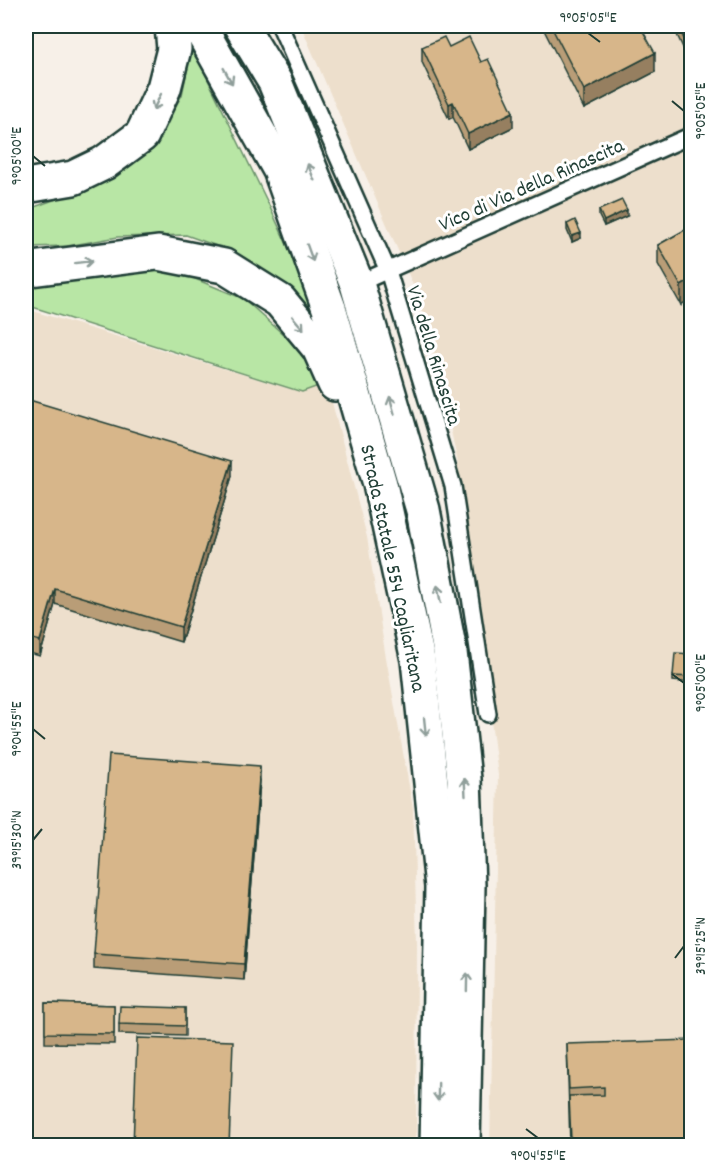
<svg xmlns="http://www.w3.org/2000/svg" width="717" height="1171" font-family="Dekko,sans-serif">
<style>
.built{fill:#eddfcc}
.green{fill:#b8e6a5;stroke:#6c926c;stroke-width:1.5}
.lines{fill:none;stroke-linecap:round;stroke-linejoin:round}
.service-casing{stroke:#1f3d34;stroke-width:20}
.trunk-casing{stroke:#1f3d34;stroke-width:38}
.service{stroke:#fff;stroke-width:15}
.trunk{stroke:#fff;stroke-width:33}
.wall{fill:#b99d77;stroke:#1f3d34;stroke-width:1.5}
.shaded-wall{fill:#967f61;stroke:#1f3d34;stroke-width:1.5}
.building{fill:#d7b68a;stroke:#1f3d34;stroke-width:1.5}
.oneway{stroke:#8f9e9a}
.ticks{fill:none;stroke:#1f3d34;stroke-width:2}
.labels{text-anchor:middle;stroke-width:6;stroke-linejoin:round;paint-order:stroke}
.street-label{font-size:21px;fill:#1f3d34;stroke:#fff}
.neatline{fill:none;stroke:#1f3d34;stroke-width:2}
.ticks-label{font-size:15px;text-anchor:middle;fill:#1f3d34}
</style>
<rect width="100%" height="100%" fill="#f7f0e8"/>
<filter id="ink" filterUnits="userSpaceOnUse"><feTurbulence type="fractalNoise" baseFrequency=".0167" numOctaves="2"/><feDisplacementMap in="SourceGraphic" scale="12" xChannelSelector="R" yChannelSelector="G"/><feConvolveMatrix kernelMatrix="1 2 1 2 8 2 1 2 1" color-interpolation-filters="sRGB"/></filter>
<g filter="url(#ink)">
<g class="built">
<path d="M 301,26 L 691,26 L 691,1145 L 490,1145 L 498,775 L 457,459 L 432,342 L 413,285 Z"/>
<path d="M 26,309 L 301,392 L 327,383 L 367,537 L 385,652 L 413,808 L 417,943 L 416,1145 L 26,1145 Z"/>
</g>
<g class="green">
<path d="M 192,47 L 268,203 L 314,304 L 304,309 L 231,251 L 186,235 L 118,237 L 67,246 L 26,247 L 26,210 L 106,181 L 149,152 L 182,95 Z"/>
<path d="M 150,268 L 188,276 L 244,299 L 295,345 L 321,385 L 302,392 L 26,305 L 26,279 Z"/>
</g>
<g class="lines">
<defs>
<g id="service">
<path d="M 280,26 L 388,271 L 453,486 L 488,714"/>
<path d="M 357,284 L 692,135"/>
</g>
<g id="trunk">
<path d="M 199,26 L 280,170 L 330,311 L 380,484 L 418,660 L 442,887 L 437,1146"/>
<path d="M 241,26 L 275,82 L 357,284 L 423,510 L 450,652 L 464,779 L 468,886 L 463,1146"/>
<path d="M 26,186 L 73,178 L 104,163 L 142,135 L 164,88 L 174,49 L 172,26"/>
<path d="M 26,268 L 31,269 L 158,253 L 224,266 L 280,301 L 319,348 L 335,384"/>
</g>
</defs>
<use href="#service" class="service-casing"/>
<use href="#trunk" class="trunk-casing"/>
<use href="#service" class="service"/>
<use href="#trunk" class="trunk"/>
</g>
<g class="wall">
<path d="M 542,26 L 640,26 L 655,72 L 584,109 Z"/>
<path d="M 673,26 L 692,26 L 690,63 Z"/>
<path d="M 422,47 L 449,47 L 513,127 L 468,149 L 453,117 L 449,119 L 422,62 Z"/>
<path d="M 599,210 L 627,216 L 604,226 L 599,216 Z"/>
<path d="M 567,224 L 581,238 L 572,242 L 567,230 Z"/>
<path d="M 692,226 L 681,305 L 658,264 L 658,245 Z"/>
<path d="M 692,353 L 692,390 L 688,373 L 688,354 Z"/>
<path d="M 26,399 L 232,476 L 181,642 L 55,604 L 40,656 L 26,652 Z"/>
<path d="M 692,479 L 692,527 L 689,527 L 685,499 L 685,480 Z"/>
<path d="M 692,654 L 692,683 L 673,681 L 673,676 Z"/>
<path d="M 260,781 L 244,980 L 94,969 L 94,954 Z"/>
<path d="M 45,1003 L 114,1005 L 114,1044 L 45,1043 Z"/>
<path d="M 185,1008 L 185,1036 L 119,1034 L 119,1024 Z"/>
<path d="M 567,1044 L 692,1146 L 570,1146 Z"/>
</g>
<g class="shaded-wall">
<path d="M 690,52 L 692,52 L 692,62 L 690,63 Z"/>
<path d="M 655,53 L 655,72 L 584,109 L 584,90 Z"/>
<path d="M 453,102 L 453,117 L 449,119 L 449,104 Z"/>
<path d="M 513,112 L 513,127 L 468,149 L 468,134 Z"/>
<path d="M 627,210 L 627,216 L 604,226 L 604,221 Z"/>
<path d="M 581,233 L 581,238 L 572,242 L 572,236 Z"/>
<path d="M 692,279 L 692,298 L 681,305 L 681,286 Z"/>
<path d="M 232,461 L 232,476 L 181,642 L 181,627 Z"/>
<path d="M 55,589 L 55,604 L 40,656 L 40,641 Z"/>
<path d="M 260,766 L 260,781 L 244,980 L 244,964 Z"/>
</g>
<g class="building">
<path d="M 551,26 L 640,26 L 655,53 L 584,90 Z"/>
<path d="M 678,26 L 692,26 L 692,52 L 690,52 Z"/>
<path d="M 444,37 L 449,47 L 469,37 L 481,62 L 488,59 L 513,112 L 468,134 L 453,102 L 449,104 L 422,47 Z"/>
<path d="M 622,200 L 627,210 L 604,221 L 599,210 Z"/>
<path d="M 575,220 L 581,233 L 572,236 L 567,224 Z"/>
<path d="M 692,226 L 692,279 L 681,286 L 658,245 Z"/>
<path d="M 692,353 L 692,371 L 688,354 Z"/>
<path d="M 26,399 L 232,461 L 181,627 L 55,589 L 40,641 L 26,637 Z"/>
<path d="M 692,479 L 692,508 L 689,508 L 685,480 Z"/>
<path d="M 675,653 L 692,654 L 692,677 L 673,676 Z"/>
<path d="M 109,755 L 260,766 L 244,964 L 94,954 Z"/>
<path d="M 45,1003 L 114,1005 L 114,1034 L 45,1033 Z"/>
<path d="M 120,1006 L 185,1008 L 185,1026 L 119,1024 Z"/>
<path d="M 137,1038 L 233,1041 L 229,1146 L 133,1146 Z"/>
<path d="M 692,1040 L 692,1146 L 606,1146 L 605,1139 L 571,1140 L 569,1096 L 604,1095 L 604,1087 L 569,1089 L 567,1044 Z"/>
</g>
<defs><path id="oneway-shaft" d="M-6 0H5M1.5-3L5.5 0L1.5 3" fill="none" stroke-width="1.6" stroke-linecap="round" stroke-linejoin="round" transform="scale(1.5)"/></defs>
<g class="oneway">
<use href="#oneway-shaft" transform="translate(228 76) rotate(61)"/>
<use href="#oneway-shaft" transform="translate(157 102) rotate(116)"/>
<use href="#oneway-shaft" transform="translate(311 172) rotate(-112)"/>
<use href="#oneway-shaft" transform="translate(310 253) rotate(70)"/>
<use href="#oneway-shaft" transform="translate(84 262) rotate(-7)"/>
<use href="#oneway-shaft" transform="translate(298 323) rotate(50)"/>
<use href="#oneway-shaft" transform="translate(392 405) rotate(-106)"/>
<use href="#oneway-shaft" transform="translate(439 594) rotate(-101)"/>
<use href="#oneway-shaft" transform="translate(425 727) rotate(84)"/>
<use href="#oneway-shaft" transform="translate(465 787) rotate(-93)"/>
<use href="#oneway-shaft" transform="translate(467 982) rotate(-89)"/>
<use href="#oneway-shaft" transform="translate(438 1092) rotate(91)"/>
</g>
</g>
<path class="ticks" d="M 588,33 L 600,42M 672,101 L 684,111M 33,156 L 45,166M 672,674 L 684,683M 33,729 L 45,739M 33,840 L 42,829M 675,958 L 684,946M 526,1129 L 538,1138"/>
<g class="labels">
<g class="street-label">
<text transform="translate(531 184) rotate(-24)" y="7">Vico di Via della Rinascita</text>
<text transform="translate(435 355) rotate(73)" y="7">Via della Rinascita</text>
<text transform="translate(394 568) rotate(78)" y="7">Strada Statale 554 Cagliaritana</text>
</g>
</g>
<rect width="717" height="1171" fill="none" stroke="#fff" stroke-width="66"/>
<rect x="33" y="33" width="651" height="1105" class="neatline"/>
<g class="ticks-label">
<text x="588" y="22">9°05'05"E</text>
<text transform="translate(700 111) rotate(-90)" y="5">9°05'05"E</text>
<text transform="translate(16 156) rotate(-90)" y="5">9°05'00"E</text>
<text transform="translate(700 683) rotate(-90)" y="5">9°05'00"E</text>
<text transform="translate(16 729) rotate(-90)" y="5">9°04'55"E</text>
<text transform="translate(16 840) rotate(-90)" y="5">39°15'30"N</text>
<text transform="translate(700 946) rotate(-90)" y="5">39°15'25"N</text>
<text x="538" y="1160">9°04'55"E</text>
</g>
</svg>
